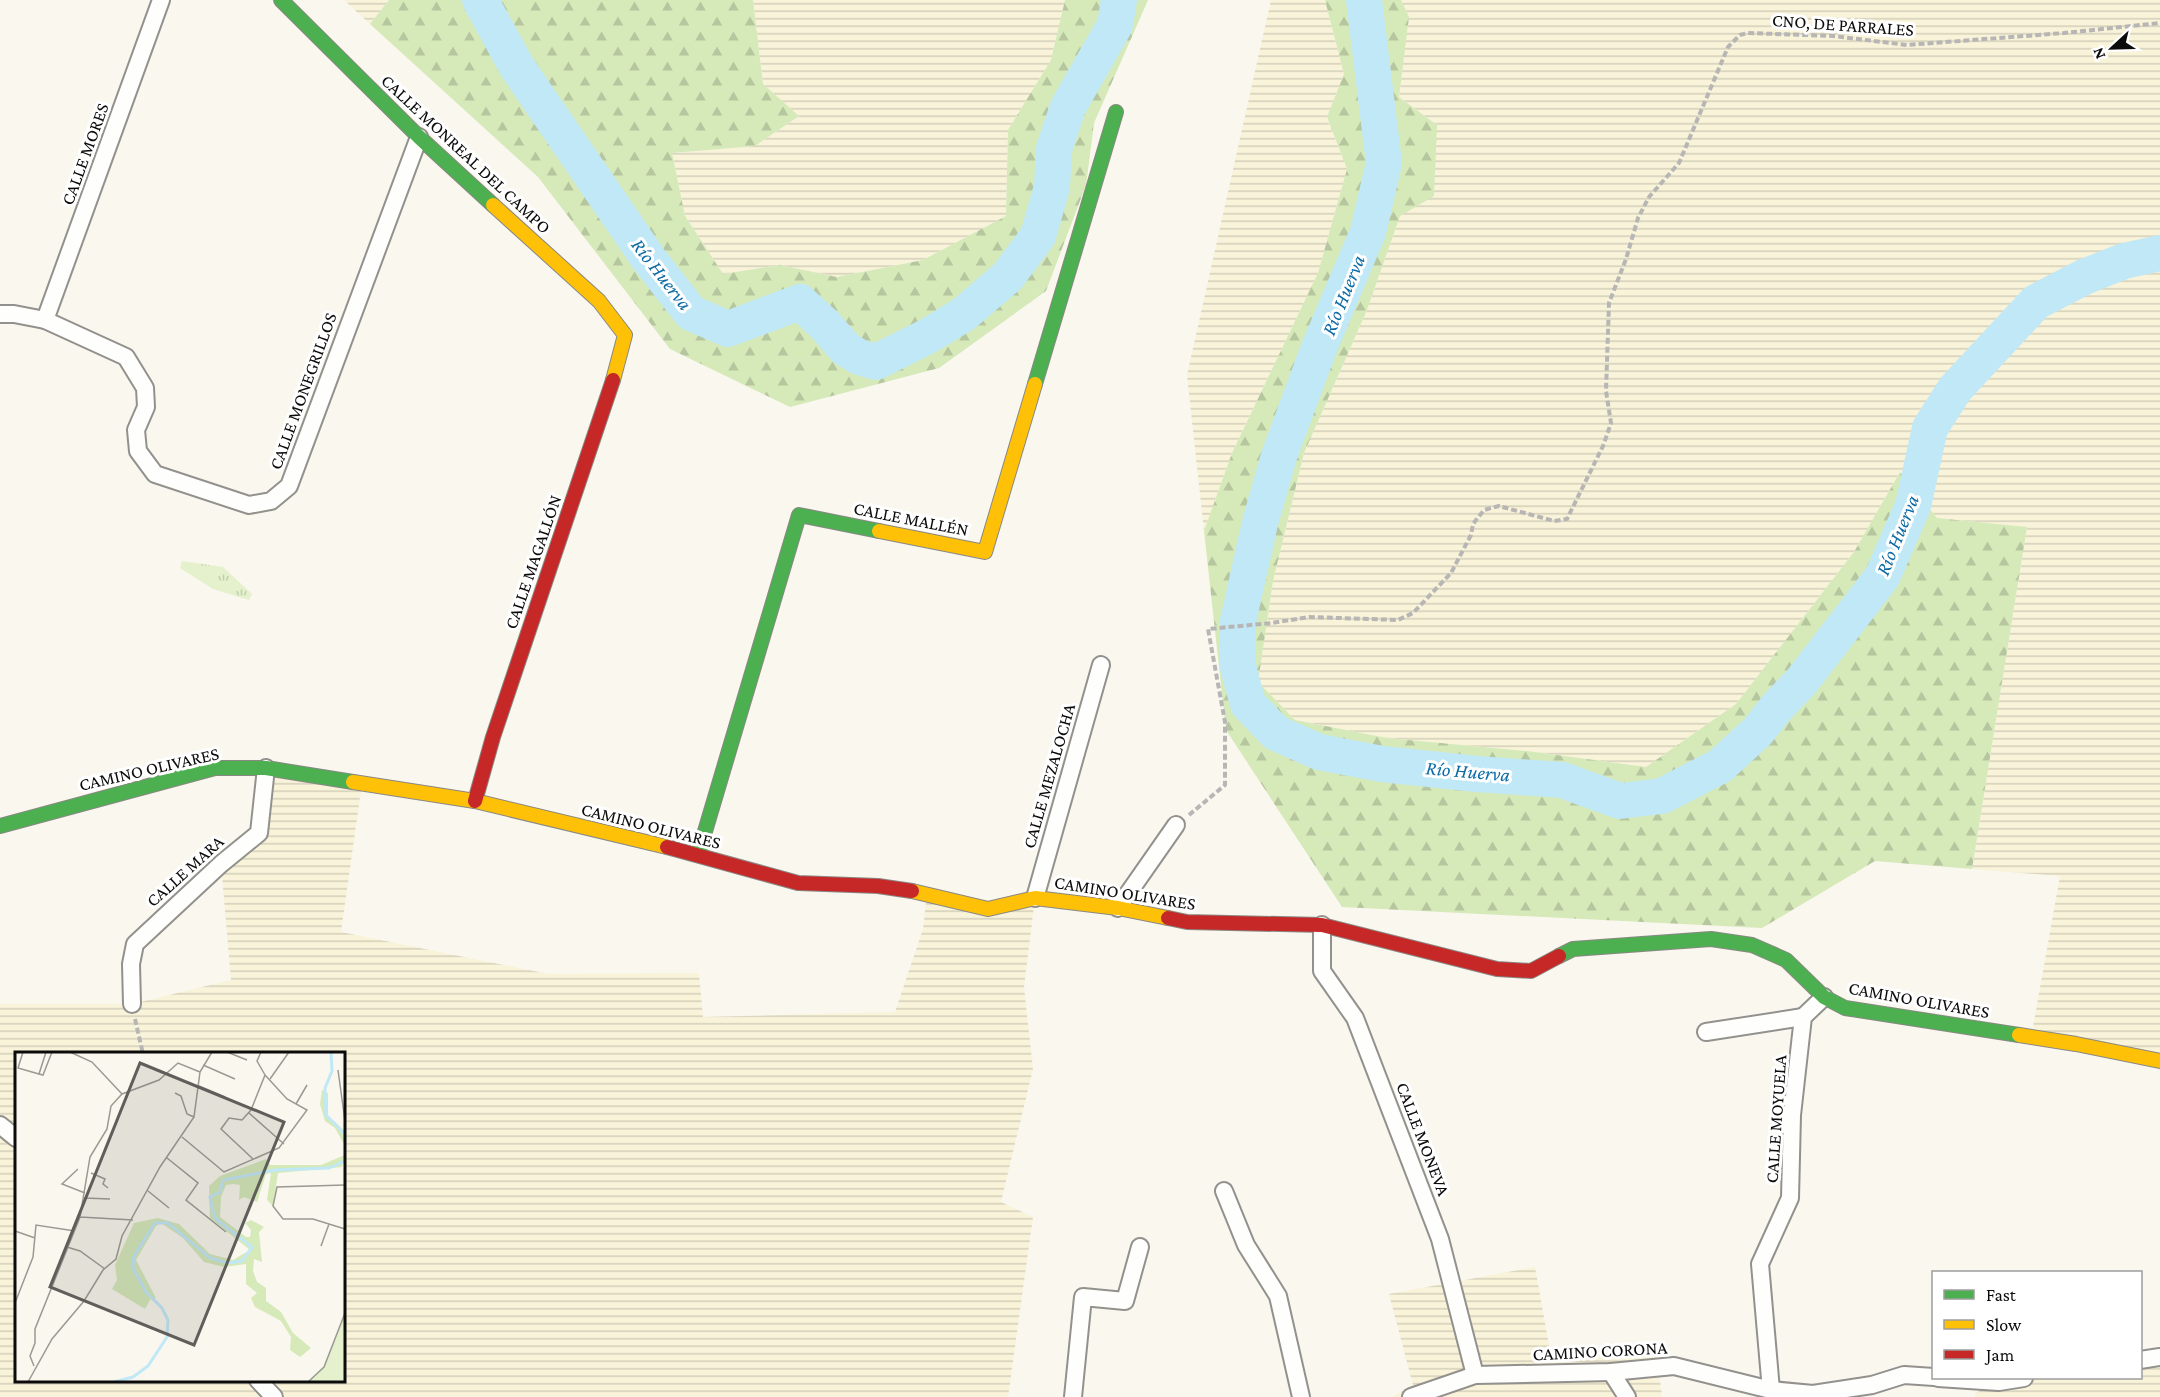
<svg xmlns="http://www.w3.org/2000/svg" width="2160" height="1397" font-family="'Crimson Pro',serif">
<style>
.farmland{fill:url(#farmland-rules);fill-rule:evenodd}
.forest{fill:url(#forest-firs)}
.park{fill:url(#park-tufts)}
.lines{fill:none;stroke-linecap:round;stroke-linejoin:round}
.river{stroke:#c1e8f7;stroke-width:36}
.street-casing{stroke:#93918d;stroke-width:20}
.fast-casing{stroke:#898884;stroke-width:16}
.slow-casing{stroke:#898884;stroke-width:16}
.jam-casing{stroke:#898884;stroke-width:16}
.path{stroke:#b7b6b5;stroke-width:4;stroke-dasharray:6 3;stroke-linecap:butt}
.street{stroke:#fefefc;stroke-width:16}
.fast{stroke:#4caf50;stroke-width:14}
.slow{stroke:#ffc107;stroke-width:14}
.jam{stroke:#c62828;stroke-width:14}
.labels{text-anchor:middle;stroke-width:6;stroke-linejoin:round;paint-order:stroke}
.street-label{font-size:18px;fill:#0b0b0b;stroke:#fff}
.water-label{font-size:20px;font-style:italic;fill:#0c6aa5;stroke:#fff}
.inset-river{fill:none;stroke:#c1e8f7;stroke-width:3}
.inset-road{fill:none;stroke:#9a9993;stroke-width:1.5}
.view{fill:#5f5e5a;fill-opacity:0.15;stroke:#5f5e5a;stroke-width:3}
.inset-edge{fill:none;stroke:#0b0b0b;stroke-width:3}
</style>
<defs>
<pattern id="farmland-rules" width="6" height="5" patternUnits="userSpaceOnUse" patternTransform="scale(1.5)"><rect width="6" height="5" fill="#f8f3d9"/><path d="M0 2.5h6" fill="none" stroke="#d3cfb9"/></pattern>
<pattern id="forest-firs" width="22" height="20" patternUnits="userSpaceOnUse" patternTransform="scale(1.5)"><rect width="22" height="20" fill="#d5e9b9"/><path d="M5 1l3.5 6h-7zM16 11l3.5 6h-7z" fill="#b6c69e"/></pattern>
<pattern id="park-tufts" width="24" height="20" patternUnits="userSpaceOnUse" patternTransform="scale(1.5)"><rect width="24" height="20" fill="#e4f1cc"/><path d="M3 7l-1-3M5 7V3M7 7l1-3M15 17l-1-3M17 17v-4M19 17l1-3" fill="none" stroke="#c2cdae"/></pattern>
</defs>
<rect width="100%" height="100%" fill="#faf7ee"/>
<g class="farmland">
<path d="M 344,0 L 389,0 L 370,24 Z"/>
<path d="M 753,0 L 1065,0 L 1051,60 L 1008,130 L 1006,216 L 923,260 L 837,277 L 780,265 L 723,274 L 685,216 L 672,153 L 755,146 L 799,116 L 763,84 Z"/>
<path d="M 1271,0 L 1325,0 L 1344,74 L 1327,118 L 1347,169 L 1318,273 L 1232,453 L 1204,531 L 1187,375 Z"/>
<path d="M 1401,0 L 2160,0 L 2160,1061 L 2031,1038 L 2060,876 L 1972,869 L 2027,527 L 1937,518 L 1900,472 L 1854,552 L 1736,704 L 1646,767 L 1527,751 L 1387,738 L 1295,720 L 1258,682 L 1273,581 L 1304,453 L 1367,310 L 1400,216 L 1437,125 L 1399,97 L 1409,17 Z"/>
<path d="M 266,768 L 362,783 L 341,932 L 549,974 L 699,973 L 703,1017 L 895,1012 L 923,929 L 927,894 L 988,909 L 1035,898 L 1024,987 L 1033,1069 L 1001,1202 L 1033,1217 L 1008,1397 L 0,1397 L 0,1004 L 132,1004 L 231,980 L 221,864 L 259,833 ZM 16,1054 L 344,1054 L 344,1380 L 16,1380 Z"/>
<path d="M 1535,1267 L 1552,1362 L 1656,1348 L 1662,1397 L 1392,1397 L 1413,1385 L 1389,1294 Z"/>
<path d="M 2160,1357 L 2160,1397 L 1975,1397 L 1975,1393 L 1999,1382 L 2024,1378 L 2140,1378 L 2141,1360 Z"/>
</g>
<g class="forest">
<path d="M 389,0 L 753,0 L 763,84 L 799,116 L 755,146 L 672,153 L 685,216 L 723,274 L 780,265 L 837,277 L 923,260 L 1006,216 L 1008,130 L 1051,60 L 1065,0 L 1148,0 L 1094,123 L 1086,185 L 1046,291 L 939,368 L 790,407 L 670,349 L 538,177 L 370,24 Z"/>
<path d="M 1325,0 L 1401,0 L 1409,17 L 1399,97 L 1437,125 L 1434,196 L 1400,216 L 1367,310 L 1304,453 L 1273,581 L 1258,682 L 1295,720 L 1387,738 L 1527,751 L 1646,767 L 1736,704 L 1854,552 L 1900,472 L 1937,518 L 2027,527 L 1972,869 L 1875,861 L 1762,928 L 1342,907 L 1226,730 L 1204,531 L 1232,453 L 1318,273 L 1347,169 L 1327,117 L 1344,74 Z"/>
</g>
<path class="park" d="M 182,561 L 223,567 L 252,594 L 249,600 L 213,589 L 180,568 Z"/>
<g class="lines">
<g class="river">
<path d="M 480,0 L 517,67 L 648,258 L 691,313 L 728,329 L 800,302 L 824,324 L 846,349 L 859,357 L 876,362 L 928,336 L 964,314 L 1008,276 L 1038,236 L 1052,187 L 1054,149 L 1068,107 L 1115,25 L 1119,0"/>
<path d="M 1364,0 L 1384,163 L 1368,232 L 1319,348 L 1279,456 L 1260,523 L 1237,626 L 1237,663 L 1248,704 L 1276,733 L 1319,752 L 1382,764 L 1477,774 L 1562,780 L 1620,801 L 1662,796 L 1720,766 L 1758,731 L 1776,708 L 1801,682 L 1882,577 L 1913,506 L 1930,428 L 1955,389 L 2036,302 L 2084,277 L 2124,261 L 2160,253"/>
</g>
<defs>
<g id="street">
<path d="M 0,314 L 14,314 L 45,320 L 126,357 L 145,388 L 146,407 L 136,430 L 138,451 L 155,474 L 249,505 L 271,501 L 289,486 L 419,137"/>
<path d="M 45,320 L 161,0"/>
<path d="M 1035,898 L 1101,665"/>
<path d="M 1118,908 L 1176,825"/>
<path d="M 1322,925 L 1322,971 L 1355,1018 L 1440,1239 L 1475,1375"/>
<path d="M 132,1004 L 131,964 L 135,944 L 221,864 L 259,833 L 266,768"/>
<path d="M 1706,1032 L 1803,1017"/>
<path d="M 0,1125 L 16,1138"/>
<path d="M 1224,1191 L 1246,1245 L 1278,1296 L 1301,1397"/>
<path d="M 2140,1360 L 2160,1357"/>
<path d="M 1611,1372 L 1627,1397"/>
<path d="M 1938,1378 L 1999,1382 L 2024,1378"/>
<path d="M 258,1380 L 274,1397"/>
<path d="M 1771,1390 L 1760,1264 L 1790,1198 L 1792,1115 L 1803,1017 L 1824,997"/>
<path d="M 1073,1397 L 1083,1297 L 1125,1301 L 1140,1247"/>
<path d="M 1411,1397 L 1475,1375 L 1611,1372 L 1674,1366 L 1771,1390 L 1813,1394 L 1872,1385 L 1904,1375 L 1934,1377"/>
</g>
<g id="fast">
<path d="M 281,0 L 419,137 L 493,205"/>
<path d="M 1035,384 L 1116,112"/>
<path d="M 0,826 L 215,768 L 266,768 L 353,782"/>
<path d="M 698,855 L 799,515 L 879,531"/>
<path d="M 1559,956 L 1573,949 L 1711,939 L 1752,945 L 1786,960 L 1824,997 L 1845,1008 L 2019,1035"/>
</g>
<g id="slow">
<path d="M 493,205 L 599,301 L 625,335 L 613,380"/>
<path d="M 879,531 L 985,552 L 1035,384"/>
<path d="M 353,782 L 475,801 L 667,847"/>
<path d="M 912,891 L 988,909 L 1035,898 L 1118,908 L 1168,918"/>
<path d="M 2019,1035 L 2076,1044 L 2160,1061"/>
</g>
<g id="jam">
<path d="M 475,801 L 493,737 L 613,380"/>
<path d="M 667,847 L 798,883 L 878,886 L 912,891"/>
<path d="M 1168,918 L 1187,922 L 1322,925 L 1497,969 L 1531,971 L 1559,956"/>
</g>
</defs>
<use href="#street" class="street-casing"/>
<use href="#fast" class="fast-casing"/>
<use href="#slow" class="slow-casing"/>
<use href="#jam" class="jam-casing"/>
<g class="path">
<path d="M 1189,815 L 1225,785 L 1225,722 L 1208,629 L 1272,623 L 1309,617 L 1398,620 L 1413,613 L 1451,573 L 1471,535 L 1473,524 L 1484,510 L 1499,506 L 1554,521 L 1567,519 L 1603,446 L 1611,423 L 1606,391 L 1609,303 L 1626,259 L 1638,218 L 1649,197 L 1679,163 L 1728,47 L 1740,35 L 1748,33 L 1833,36 L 1907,45 L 2064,33 L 2160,23"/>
<path d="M 135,1019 L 143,1054"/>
</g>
<use href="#street" class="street"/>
<use href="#fast" class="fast"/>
<use href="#slow" class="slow"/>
<use href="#jam" class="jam"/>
</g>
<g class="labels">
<g class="street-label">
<text transform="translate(1843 25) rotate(4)" y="6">CNO, DE PARRALES</text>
<text transform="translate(85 154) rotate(-70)" y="6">CALLE MORES</text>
<text transform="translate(466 154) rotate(43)" y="6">CALLE MONREAL DEL CAMPO</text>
<text transform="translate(303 391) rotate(-70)" y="6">CALLE MONEGRILLOS</text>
<text transform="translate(911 519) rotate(11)" y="6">CALLE MALLÉN</text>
<text transform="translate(533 562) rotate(-71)" y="6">CALLE MAGALLÓN</text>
<text transform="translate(149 769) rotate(-13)" y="6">CAMINO OLIVARES</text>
<text transform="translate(1049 776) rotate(-74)" y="6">CALLE MEZALOCHA</text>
<text transform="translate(651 826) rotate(14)" y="6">CAMINO OLIVARES</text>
<text transform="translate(185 871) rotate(-42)" y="6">CALLE MARA</text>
<text transform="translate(1125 893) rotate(9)" y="6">CAMINO OLIVARES</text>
<text transform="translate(1919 1000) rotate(10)" y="6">CAMINO OLIVARES</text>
<text transform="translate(1776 1119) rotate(-86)" y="6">CALLE MOYUELA</text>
<text transform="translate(1423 1139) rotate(69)" y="6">CALLE MONEVA</text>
<text transform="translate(1600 1351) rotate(-3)" y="6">CAMINO CORONA</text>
</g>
<g class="water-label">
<text transform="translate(662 274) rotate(52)" y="7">Río Huerva</text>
<text transform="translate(1343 295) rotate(-68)" y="7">Río Huerva</text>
<text transform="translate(1897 535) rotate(-68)" y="7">Río Huerva</text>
<text transform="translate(1468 771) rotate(5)" y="7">Río Huerva</text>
</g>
</g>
<g transform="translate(15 1052)">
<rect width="330" height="330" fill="#faf7ee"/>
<path d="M 330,261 L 330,330 L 293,330 L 309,315 Z" fill="#e4f1cc"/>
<path d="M 307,38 L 313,41 L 313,64 L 330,79 L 330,94 L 320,76 L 310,69 L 305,52 ZM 330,103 L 327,115 L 263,121 L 258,154 L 252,148 L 256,121 L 251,122 L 242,150 L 229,145 L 224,148 L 225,133 L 218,132 L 211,133 L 206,145 L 205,165 L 231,185 L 235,185 L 236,178 L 230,171 L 236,168 L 249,175 L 244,180 L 247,210 L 239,207 L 238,219 L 242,230 L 251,236 L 251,249 L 266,260 L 278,281 L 296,296 L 285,305 L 275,298 L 276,285 L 266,269 L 240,255 L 236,246 L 242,241 L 231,232 L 231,212 L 209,215 L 189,210 L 168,186 L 146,171 L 141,174 L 121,208 L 141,246 L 135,248 L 130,257 L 97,237 L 102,228 L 100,213 L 119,171 L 143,166 L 164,172 L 195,202 L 218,208 L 235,198 L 195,166 L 194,134 L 205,124 L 251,107 L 255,113 L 306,113 Z" fill="#d5e9b9"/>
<path class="inset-river" d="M 316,0 L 317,19 L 310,36 L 311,63 L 330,82M 99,330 L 118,325 L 133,314 L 152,285 L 153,268 L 147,256 L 131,240 L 118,216 L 119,204 L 140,171 L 153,171 L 195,206 L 212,211 L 227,209 L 237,195 L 201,167 L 197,156 L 195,145 L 205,140 L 208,128 L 260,118 L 314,116 L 330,109"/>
<path class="inset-road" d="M 8,0 L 3,16 L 24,22 L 31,0M 55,0 L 77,10 L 107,42M 212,0 L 232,8M 188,13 L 220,27M 323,18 L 330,69M 24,22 L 28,23 L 37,0M 255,27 L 274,0M 184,34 L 210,45M 160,41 L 166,44 L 172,62 L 179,65M 281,52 L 292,33M 234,61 L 269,92M 167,85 L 209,120 L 264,96 L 292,58 L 272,47 L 250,23M 152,106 L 183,131 L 171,148 L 211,180M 238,107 L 206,77 L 214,66 L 227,68 L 236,58 L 250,23 L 242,9 L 246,0M 63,117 L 47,132 L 70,141M 76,121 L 90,127 L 88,132 L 93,136M 330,133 L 262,135 L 258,154 L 268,167 L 298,167 L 330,177M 133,139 L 154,156M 69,146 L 95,147M 65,165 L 118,168M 0,179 L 20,186M 306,194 L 314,172M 52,195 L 65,199 L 90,217M 0,251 L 18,205 L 21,173 L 60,179M 19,314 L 15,304 L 20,291 L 20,277 L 65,165 L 75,105 L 92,77 L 96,54 L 107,42 L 144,28 L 163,11 L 185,20M 13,330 L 37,287 L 69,249 L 88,218 L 101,207 L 107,184 L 145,115 L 179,65 L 185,20 L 197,0M 293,330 L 309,315 L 330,261"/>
<path class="view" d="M 125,11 L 269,70 L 179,293 L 35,235 Z"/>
<rect width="330" height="330" class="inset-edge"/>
</g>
<rect x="1932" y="1271" width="210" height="108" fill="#ffffff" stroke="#9d9d9d" stroke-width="1.5"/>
<rect x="1944" y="1290" width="30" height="9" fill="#4caf50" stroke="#9d9d9d" stroke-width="1.5"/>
<text x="1986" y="1301" font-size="18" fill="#0b0b0b">Fast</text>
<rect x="1944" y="1320" width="30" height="9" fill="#ffc107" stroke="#9d9d9d" stroke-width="1.5"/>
<text x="1986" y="1331" font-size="18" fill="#0b0b0b">Slow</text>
<rect x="1944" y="1350" width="30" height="9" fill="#c62828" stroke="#9d9d9d" stroke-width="1.5"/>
<text x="1986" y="1361" font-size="18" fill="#0b0b0b">Jam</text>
<g transform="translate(2112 48) rotate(248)" stroke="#ffffff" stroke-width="4.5" paint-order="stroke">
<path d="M0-4.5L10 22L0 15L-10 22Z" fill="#0b0b0b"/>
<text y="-9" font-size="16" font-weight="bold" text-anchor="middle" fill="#0b0b0b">N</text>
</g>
</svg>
